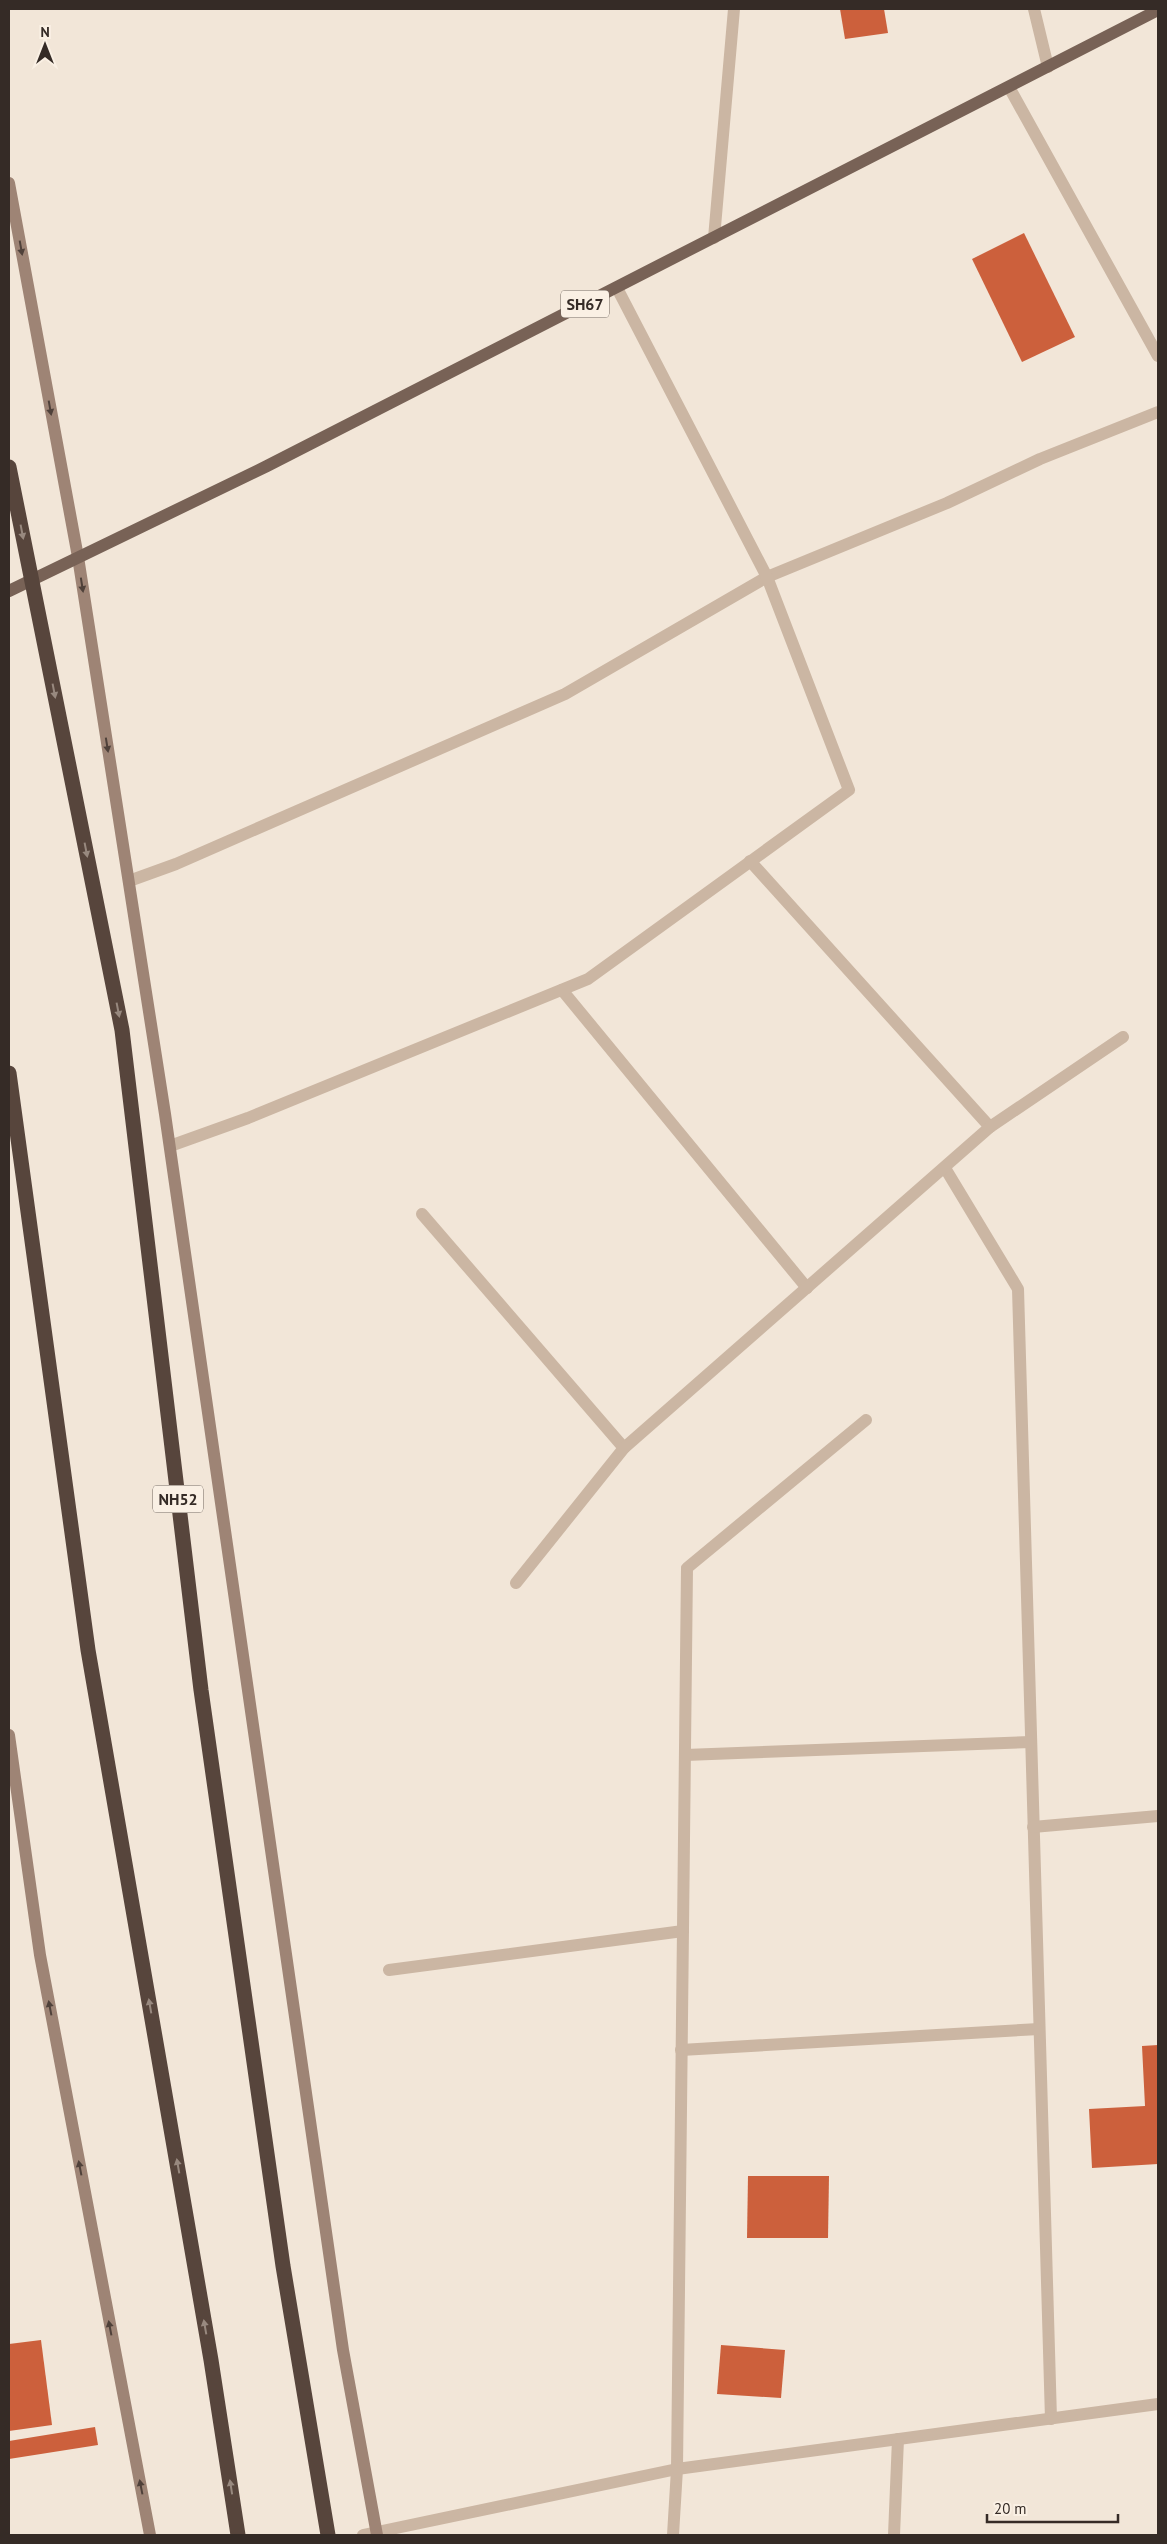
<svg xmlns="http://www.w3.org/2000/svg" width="1167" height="2544" font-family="'PT Sans',sans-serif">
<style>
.building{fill:#cc603c}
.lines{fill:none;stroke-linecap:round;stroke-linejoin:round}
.street{stroke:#cbb6a3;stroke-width:12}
.secondary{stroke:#9e8475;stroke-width:12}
.primary{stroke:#786256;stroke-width:12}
.highway{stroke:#57453c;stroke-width:15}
.oneway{fill:#4f413a}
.oneway2{fill:#98897f}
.labels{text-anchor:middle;stroke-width:5;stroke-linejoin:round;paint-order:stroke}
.shield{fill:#faf0e4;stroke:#70665f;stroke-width:1}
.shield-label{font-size:16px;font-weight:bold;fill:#352b26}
</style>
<rect width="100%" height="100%" fill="#f2e6d8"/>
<g class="building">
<path d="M 840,9 L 884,9 L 888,33 L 845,39 Z"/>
<path d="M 1024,233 L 1075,337 L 1022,362 L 972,259 Z"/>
<path d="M 1158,2045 L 1158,2164 L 1092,2168 L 1089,2109 L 1145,2106 L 1142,2046 Z"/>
<path d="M 748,2176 L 829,2176 L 828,2238 L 747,2238 Z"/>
<path d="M 41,2340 L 52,2425 L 9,2431 L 9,2344 Z"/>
<path d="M 721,2345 L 785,2350 L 781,2398 L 717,2394 Z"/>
<path d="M 95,2427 L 98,2445 L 9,2459 L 9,2441 Z"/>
</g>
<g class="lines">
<g class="street">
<path d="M 1034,9 L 1048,67"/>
<path d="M 1009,87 L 1158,356"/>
<path d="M 714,238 L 734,9"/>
<path d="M 750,861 L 990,1127"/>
<path d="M 129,881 L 176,864 L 565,694 L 767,577 L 947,503 L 1040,459 L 1158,412"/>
<path d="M 562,990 L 807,1288"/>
<path d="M 170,1146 L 248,1118 L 588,979 L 849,790 L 767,577 L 617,288"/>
<path d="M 945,1168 L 1018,1289 L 1051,2419"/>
<path d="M 422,1214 L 624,1448"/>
<path d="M 516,1583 L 624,1448 L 990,1127 L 1123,1037"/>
<path d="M 685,1755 L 1031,1742"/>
<path d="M 1033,1827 L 1158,1816"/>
<path d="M 389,1970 L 683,1931"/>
<path d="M 681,2050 L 1039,2029"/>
<path d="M 363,2535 L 677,2469 L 1158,2404"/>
<path d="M 673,2535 L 677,2469 L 687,1568 L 866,1420"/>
<path d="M 894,2535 L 898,2439"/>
</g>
<g class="secondary">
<path d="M 9,183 L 78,557 L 165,1114 L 343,2350 L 377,2535"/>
<path d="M 9,1735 L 40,1955 L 150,2535"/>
</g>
<path class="primary" d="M 9,591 L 267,466 L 1158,10"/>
<g class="highway">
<path d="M 9,467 L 122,1030 L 201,1690 L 283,2266 L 328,2535"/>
<path d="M 9,1073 L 88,1650 L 211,2360 L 238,2535"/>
</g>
</g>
<defs><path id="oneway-solid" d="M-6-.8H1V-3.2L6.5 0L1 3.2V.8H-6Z" transform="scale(1.25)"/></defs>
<g class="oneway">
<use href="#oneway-solid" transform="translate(21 248) rotate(80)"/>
<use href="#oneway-solid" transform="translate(50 408) rotate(80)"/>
<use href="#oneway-solid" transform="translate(82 585) rotate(81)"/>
<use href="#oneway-solid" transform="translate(107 745) rotate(81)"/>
<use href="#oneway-solid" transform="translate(50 2008) rotate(-101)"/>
<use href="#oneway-solid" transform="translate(80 2168) rotate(-101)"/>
<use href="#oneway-solid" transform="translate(110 2328) rotate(-101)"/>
<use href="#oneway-solid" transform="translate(141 2487) rotate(-101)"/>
</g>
<g class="oneway2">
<use href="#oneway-solid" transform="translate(22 532) rotate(79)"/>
<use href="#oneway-solid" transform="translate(54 691) rotate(79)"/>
<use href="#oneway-solid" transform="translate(86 850) rotate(79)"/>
<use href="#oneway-solid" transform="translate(118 1010) rotate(79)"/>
<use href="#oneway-solid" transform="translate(150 2006) rotate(-100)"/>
<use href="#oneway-solid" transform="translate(178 2166) rotate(-100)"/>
<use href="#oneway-solid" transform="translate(205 2327) rotate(-100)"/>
<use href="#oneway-solid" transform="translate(231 2487) rotate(-99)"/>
</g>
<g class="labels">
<g class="shield">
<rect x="561" y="290.5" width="48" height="27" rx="4"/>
<rect x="153" y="1485.5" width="50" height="27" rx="4"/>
</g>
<g class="shield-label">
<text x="585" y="310">SH67</text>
<text x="178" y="1505">NH52</text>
</g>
</g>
<rect width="1167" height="2544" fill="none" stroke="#352b26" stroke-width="20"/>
<g transform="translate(45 45)" stroke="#faf0e4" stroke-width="4" paint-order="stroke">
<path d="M0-4L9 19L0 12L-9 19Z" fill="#352b26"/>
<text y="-8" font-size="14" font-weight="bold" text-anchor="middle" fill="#352b26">N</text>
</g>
<path d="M987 2514v8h131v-8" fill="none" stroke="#352b26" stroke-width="2.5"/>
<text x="994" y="2514" font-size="15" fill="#352b26" stroke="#faf0e4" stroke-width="4" paint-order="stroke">20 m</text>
</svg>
